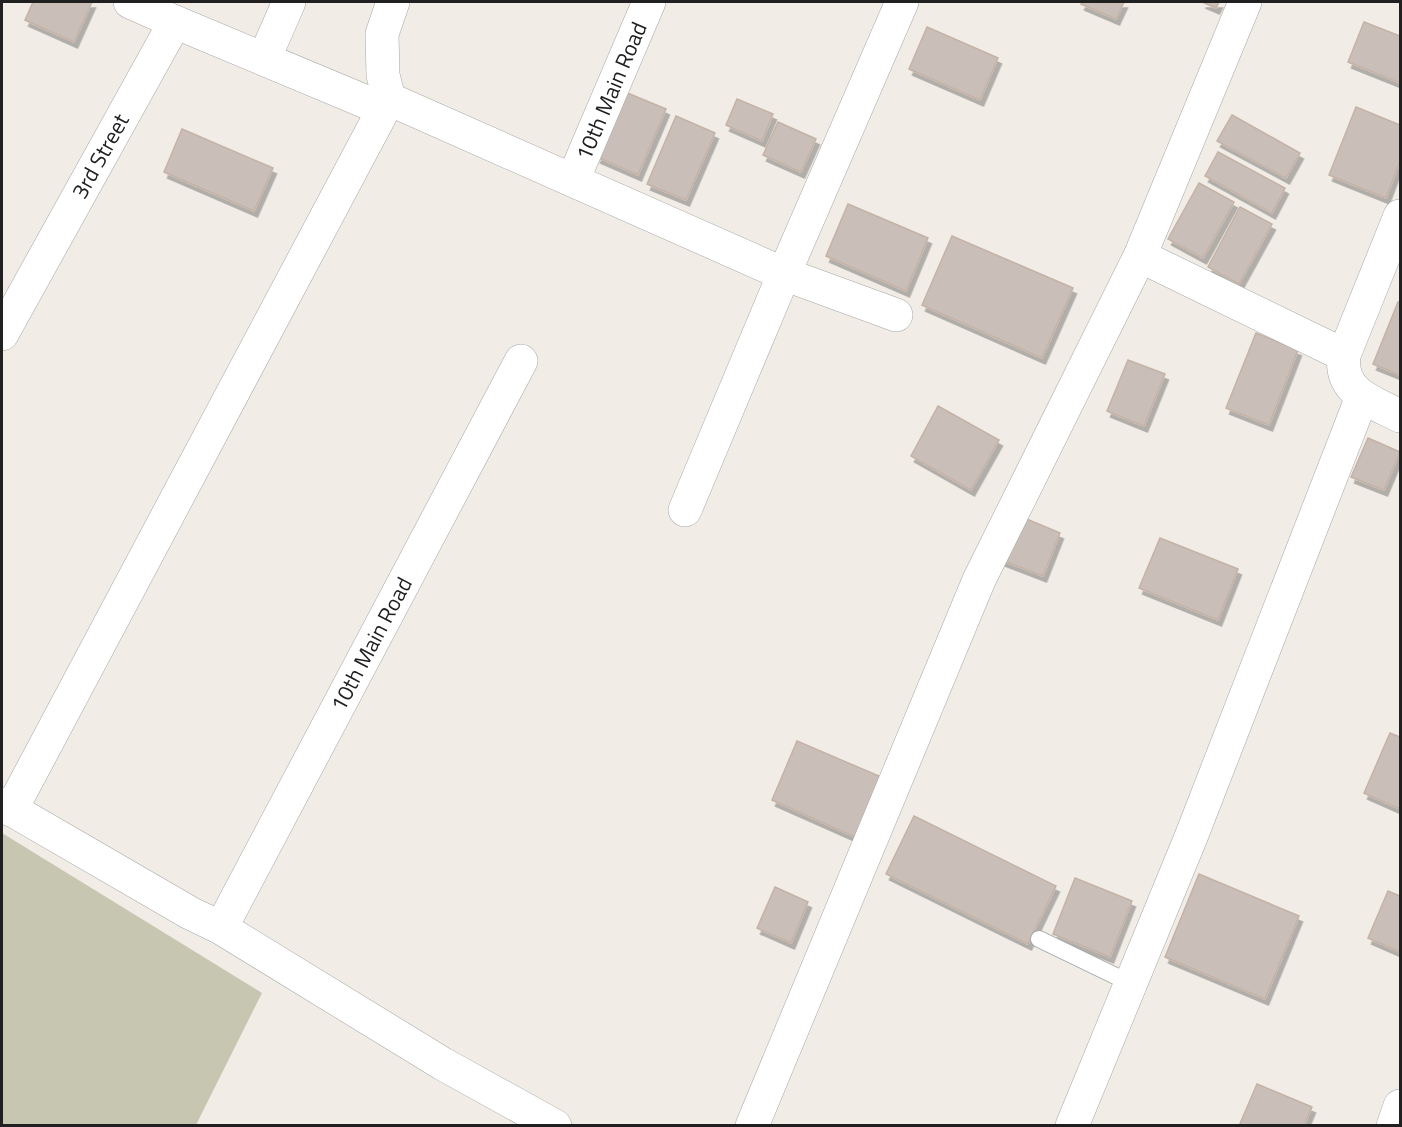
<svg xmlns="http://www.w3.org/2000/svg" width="1402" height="1127" font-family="'Titillium Web',sans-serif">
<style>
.construction{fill:#c7c6b0}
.building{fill:#cabfb8;stroke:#c5b2a6;stroke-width:1.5;filter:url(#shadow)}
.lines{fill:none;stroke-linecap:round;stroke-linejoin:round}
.lane-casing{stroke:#a7a7a7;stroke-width:18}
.street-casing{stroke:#a7a7a7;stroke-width:34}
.lane{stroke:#fff;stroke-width:16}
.street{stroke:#fff;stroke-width:33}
.labels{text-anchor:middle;stroke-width:5;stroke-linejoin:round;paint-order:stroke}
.street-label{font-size:22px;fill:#202020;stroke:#fff}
</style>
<defs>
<filter id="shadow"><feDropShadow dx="3.5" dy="6" stdDeviation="0" flood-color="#0004"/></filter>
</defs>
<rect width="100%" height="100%" fill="#f1ede6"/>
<path class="construction" d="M 2,833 L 262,993 L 196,1125 L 2,1125 Z"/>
<g class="building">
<path d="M 33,2 L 92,2 L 74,42 L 25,20 Z"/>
<path d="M 1082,2 L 1124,2 L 1116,19 L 1081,4 Z"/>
<path d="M 1202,2 L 1219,2 L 1216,8 Z"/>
<path d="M 1364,22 L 1400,36 L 1400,83 L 1348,62 Z"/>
<path d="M 927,27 L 998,58 L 980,100 L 909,69 Z"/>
<path d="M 625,92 L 666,109 L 638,175 L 597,157 Z"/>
<path d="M 737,99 L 773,114 L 762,141 L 726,125 Z"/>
<path d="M 1356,107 L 1400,125 L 1400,161 L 1386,198 L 1329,175 Z"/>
<path d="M 1232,115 L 1300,153 L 1286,178 L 1217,141 Z"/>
<path d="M 676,116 L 715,133 L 686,200 L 647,184 Z"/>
<path d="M 778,122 L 816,139 L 801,172 L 763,155 Z"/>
<path d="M 182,129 L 273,168 L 254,211 L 164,172 Z"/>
<path d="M 1218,152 L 1285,188 L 1272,213 L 1205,176 Z"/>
<path d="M 1199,183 L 1234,202 L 1203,258 L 1168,239 Z"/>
<path d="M 848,204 L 928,238 L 906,291 L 826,256 Z"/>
<path d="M 1240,207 L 1272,224 L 1239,284 L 1208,267 Z"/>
<path d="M 952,236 L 1073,288 L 1042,358 L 922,305 Z"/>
<path d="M 1398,302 L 1400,303 L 1400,375 L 1373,364 Z"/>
<path d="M 1256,333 L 1298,350 L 1269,425 L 1226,408 Z"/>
<path d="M 1128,360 L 1165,374 L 1144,426 L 1107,411 Z"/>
<path d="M 938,406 L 999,440 L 971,490 L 911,456 Z"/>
<path d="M 1368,438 L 1400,452 L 1384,490 L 1351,477 Z"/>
<path d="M 1017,515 L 1060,533 L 1043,576 L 999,559 Z"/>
<path d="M 1160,538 L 1238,569 L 1218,620 L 1139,588 Z"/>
<path d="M 1390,733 L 1400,737 L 1400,809 L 1364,793 Z"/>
<path d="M 797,741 L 881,777 L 855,837 L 772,800 Z"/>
<path d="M 914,816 L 1056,886 L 1028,944 L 886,874 Z"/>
<path d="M 1199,874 L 1299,916 L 1265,999 L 1165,957 Z"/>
<path d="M 1075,878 L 1132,901 L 1110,957 L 1053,934 Z"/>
<path d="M 775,887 L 808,902 L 791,943 L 757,928 Z"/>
<path d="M 1388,891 L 1400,896 L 1400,952 L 1368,938 Z"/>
<path d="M 1257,1084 L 1312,1107 L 1304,1126 L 1239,1126 Z"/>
</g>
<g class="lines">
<defs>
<path id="lane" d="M 1039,939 L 1130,983"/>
<g id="street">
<path d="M 175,22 L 383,109"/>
<path d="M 264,59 L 289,2"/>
<path d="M 389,99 L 784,274 L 896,315"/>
<path d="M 573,180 L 649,2"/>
<path d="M 1400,216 L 1344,355 C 1339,393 1373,402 1400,416"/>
<path d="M 1140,256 L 1245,2"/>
<path d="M 2,334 L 175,22 L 130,2"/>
<path d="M 685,510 L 784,274 L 902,2"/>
<path d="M 2,804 L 190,913 L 221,928 L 443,1064 L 555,1126"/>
<path d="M 11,810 L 389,99 L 383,75 L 382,34 L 393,2"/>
<path d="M 221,928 L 521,361"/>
<path d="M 752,1126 L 979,580 L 1140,256 L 1344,355"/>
<path d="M 1072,1126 L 1191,837 L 1362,397"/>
<path d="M 1393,1126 L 1400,1106"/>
</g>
</defs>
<use href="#lane" class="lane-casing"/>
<use href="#street" class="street-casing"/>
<use href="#lane" class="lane"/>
<use href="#street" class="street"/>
</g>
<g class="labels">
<g class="street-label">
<text transform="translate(611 91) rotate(-67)" y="8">10th Main Road</text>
<text transform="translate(100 156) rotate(-61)" y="8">3rd Street</text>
<text transform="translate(371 644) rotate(-62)" y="8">10th Main Road</text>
</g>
</g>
<rect width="1402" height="1127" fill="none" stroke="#202020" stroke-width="6"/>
</svg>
